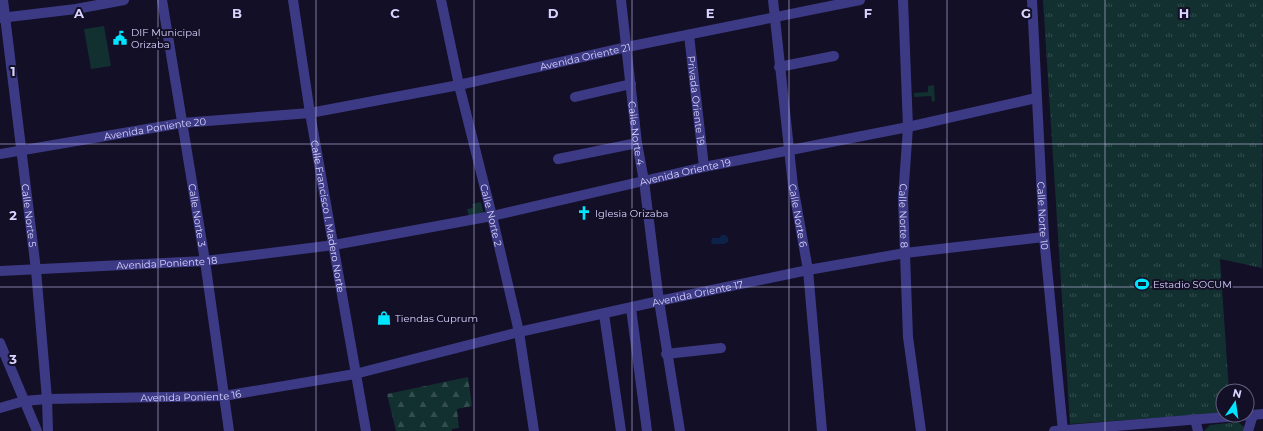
<svg xmlns="http://www.w3.org/2000/svg" width="1263" height="431" font-family="Montserrat,sans-serif">
<style>
.green{fill:#12302f}
.forest{fill:url(#forest-firs)}
.park{fill:url(#park-tufts)}
.water{fill:#0c2248}
.lines{fill:none;stroke-linecap:round;stroke-linejoin:round}
.minor{stroke:#3d3a85;stroke-width:10}
.grid{fill:none;stroke:#d9d4ff;stroke-width:1;stroke-opacity:0.55}
.labels{text-anchor:middle;stroke-width:4;stroke-linejoin:round;paint-order:stroke}
.poi-label{font-size:10px;fill:#d9d4ff;stroke:#130f26;text-anchor:start}
.street-label{font-size:10px;fill:#d9d4ff;stroke:#130f26}
.grid-label{font-size:13px;text-anchor:middle;font-weight:bold;fill:#d9d4ff;stroke:#130f26;stroke-width:4;stroke-linejoin:round;paint-order:stroke}
</style>
<defs>
<pattern id="forest-firs" width="22" height="20" patternUnits="userSpaceOnUse"><rect width="22" height="20" fill="#12302f"/><path d="M5 1l3.5 6h-7zM16 11l3.5 6h-7z" fill="#344d4e"/></pattern>
<pattern id="park-tufts" width="24" height="20" patternUnits="userSpaceOnUse"><rect width="24" height="20" fill="#12302f"/><path d="M3 7l-1-3M5 7V3M7 7l1-3M15 17l-1-3M17 17v-4M19 17l1-3" fill="none" stroke="#344d4e"/></pattern>
</defs>
<rect width="100%" height="100%" fill="#130f26"/>
<g class="green">
<path d="M 104,26 L 111,66 L 91,69 L 84,29 Z"/>
<path d="M 934,85 L 935,101 L 932,102 L 931,96 L 914,97 L 914,93 L 928,92 L 928,86 Z"/>
<path d="M 481,202 L 484,214 L 469,218 L 467,209 L 473,208 L 472,204 Z"/>
</g>
<path class="forest" d="M 468,377 L 472,406 L 457,409 L 459,428 L 452,429 L 452,431 L 396,431 L 387,394 Z"/>
<g class="park">
<path d="M 1043,0 L 1263,0 L 1262,268 L 1220,259 L 1229,391 L 1223,391 L 1223,413 L 1070,424 Z"/>
<path d="M 1238,422 L 1244,427 L 1244,431 L 1204,431 L 1210,425 Z"/>
</g>
<path class="water" d="M 722,235 L 726,235 L 728,238 L 728,242 L 724,244 L 712,244 L 711,242 L 712,238 L 719,238 Z"/>
<g class="lines">
<g class="minor">
<path id="s1" d="M 3,0 L 36,270 L 47,399 L 48,431"/>
<path id="s2" d="M 162,0 L 205,261 L 229,431"/>
<path id="s3" d="M 293,0 L 310,113 L 366,431"/>
<path id="s4" d="M 441,0 L 459,85 L 492,216 L 519,332 L 534,431"/>
<path id="s5" d="M 621,0 L 637,143 L 644,181 L 659,301 L 680,431"/>
<path id="s6" d="M 773,0 L 793,186 L 808,270 L 822,431"/>
<path id="s7" d="M 903,0 L 908,127 L 903,198 L 908,337 L 921,431"/>
<path id="s8" d="M 1032,0 L 1044,237 L 1063,431"/>
<path d="M 0,18 L 76,9 L 124,0"/>
<path id="s9" d="M 689,35 L 704,167"/>
<path d="M 779,67 L 834,56"/>
<path d="M 575,97 L 631,84"/>
<path id="s10" d="M 0,154 L 182,123 L 310,113 L 459,85 L 627,47 L 860,0"/>
<path d="M 558,159 L 637,143"/>
<path id="s11" d="M 0,271 L 205,261 L 334,245 L 492,216 L 704,167 L 908,127 L 1036,98"/>
<path d="M 631,308 L 647,431"/>
<path d="M 604,314 L 621,431"/>
<path d="M 0,343 L 37,431"/>
<path d="M 666,354 L 721,348"/>
<path id="s12" d="M 0,408 L 24,401 L 47,399 L 224,396 L 355,374 L 519,332 L 659,301 L 808,270 L 905,253 L 1044,237"/>
<path d="M 1195,419 L 1198,431"/>
<path d="M 1054,431 L 1263,414"/>
<path d="M 1248,431 L 1253,415"/>
</g>
</g>
<path class="grid" d="M 158,0 L 158,431M 316,0 L 316,431M 474,0 L 474,431M 632,0 L 632,431M 789,0 L 789,431M 947,0 L 947,431M 1105,0 L 1105,431M 0,144 L 1263,144M 0,287 L 1263,287"/>
<defs>
<symbol id="civic-bare" viewBox="-9 -9 18 18"><path d="M-.6-6.5H3V-4.5H.6V-3L4-1V1h2V6H-6V1h2V-1L-.6-3ZM-1.2 2.5V6h2.4V2.5Z" fill="#00e5ff" stroke="#130f26" stroke-width="2.5" paint-order="stroke"/></symbol>
<symbol id="church-bare" viewBox="-9 -9 18 18"><path d="M-1.2-6h2.4v3.5h3.3v2.4h-3.3V6h-2.4V-.1h-3.3v-2.4h3.3Z" fill="#00e5ff" stroke="#130f26" stroke-width="2.5" paint-order="stroke"/></symbol>
<symbol id="stadium-bare" viewBox="-9 -9 18 18"><path d="M0-5a6.5 5 0 1 0 0 10a6.5 5 0 1 0 0-10ZM-3.5-1.8h7v3.6h-7Z" fill="#00e5ff" stroke="#130f26" stroke-width="2.5" paint-order="stroke"/></symbol>
<symbol id="shop-bare" viewBox="-9 -9 18 18"><path d="M-5-2.5h2.3a2.7 3.5 0 0 1 5.4 0H5L5.5 6h-11ZM-1.5-2.5h3a1.5 2.3 0 0 0-3 0Z" fill="#00e5ff" stroke="#130f26" stroke-width="2.5" paint-order="stroke"/></symbol>
</defs>
<g fill-rule="evenodd">
<use href="#civic-bare" x="110" y="28" width="20" height="20"/>
<use href="#church-bare" x="574" y="203" width="20" height="20"/>
<use href="#stadium-bare" x="1132" y="274" width="20" height="20"/>
<use href="#shop-bare" x="374" y="308" width="20" height="20"/>
</g>
<g class="labels">
<g class="poi-label">
<text x="131" y="36">DIF Municipal<tspan x="131" dy="12">Orizaba</tspan></text>
<text x="595" y="217">Iglesia Orizaba</text>
<text x="1153" y="288">Estadio SOCUM</text>
<text x="395" y="322">Tiendas Cuprum</text>
</g>
<g class="street-label">
<text dy="4" stroke="none"><textPath href="#s10" startOffset="594">Avenida Oriente 21</textPath></text>
<text dy="4" stroke="none"><textPath href="#s9" startOffset="66">Privada Oriente 19</textPath></text>
<text dy="4" stroke="none"><textPath href="#s10" startOffset="157">Avenida Poniente 20</textPath></text>
<text dy="4" stroke="none"><textPath href="#s5" startOffset="134">Calle Norte 4</textPath></text>
<text dy="4" stroke="none"><textPath href="#s11" startOffset="694">Avenida Oriente 19</textPath></text>
<text dy="4" stroke="none"><textPath href="#s1" startOffset="217">Calle Norte 5</textPath></text>
<text dy="4" stroke="none"><textPath href="#s2" startOffset="218">Calle Norte 3</textPath></text>
<text dy="4" stroke="none"><textPath href="#s4" startOffset="221">Calle Norte 2</textPath></text>
<text dy="4" stroke="none"><textPath href="#s6" startOffset="217">Calle Norte 6</textPath></text>
<text dy="4" stroke="none"><textPath href="#s3" startOffset="219">Calle Francisco I. Madero Norte</textPath></text>
<text dy="4" stroke="none"><textPath href="#s7" startOffset="216">Calle Norte 8</textPath></text>
<text dy="4" stroke="none"><textPath href="#s8" startOffset="216">Calle Norte 10</textPath></text>
<text dy="4" stroke="none"><textPath href="#s11" startOffset="167">Avenida Poniente 18</textPath></text>
<text dy="4" stroke="none"><textPath href="#s12" startOffset="710">Avenida Oriente 17</textPath></text>
<text dy="4" stroke="none"><textPath href="#s12" startOffset="192">Avenida Poniente 16</textPath></text>
</g>
</g>
<g class="grid-label">
<text x="79" y="18">A</text>
<text x="237" y="18">B</text>
<text x="395" y="18">C</text>
<text x="553" y="18">D</text>
<text x="710" y="18">E</text>
<text x="868" y="18">F</text>
<text x="1026" y="18">G</text>
<text x="1184" y="18">H</text>
<text x="13" y="76">1</text>
<text x="13" y="220">2</text>
<text x="13" y="364">3</text>
</g>
<g transform="translate(1235 403) rotate(13)"><circle r="19" fill="#130f26" stroke="#625e7d"/>
<path d="M0-3L7 15L0 10L-7 15Z" fill="#00e5ff"/>
<text y="-6" font-size="11" font-weight="bold" text-anchor="middle" fill="#d9d4ff">N</text>
</g>
</svg>
